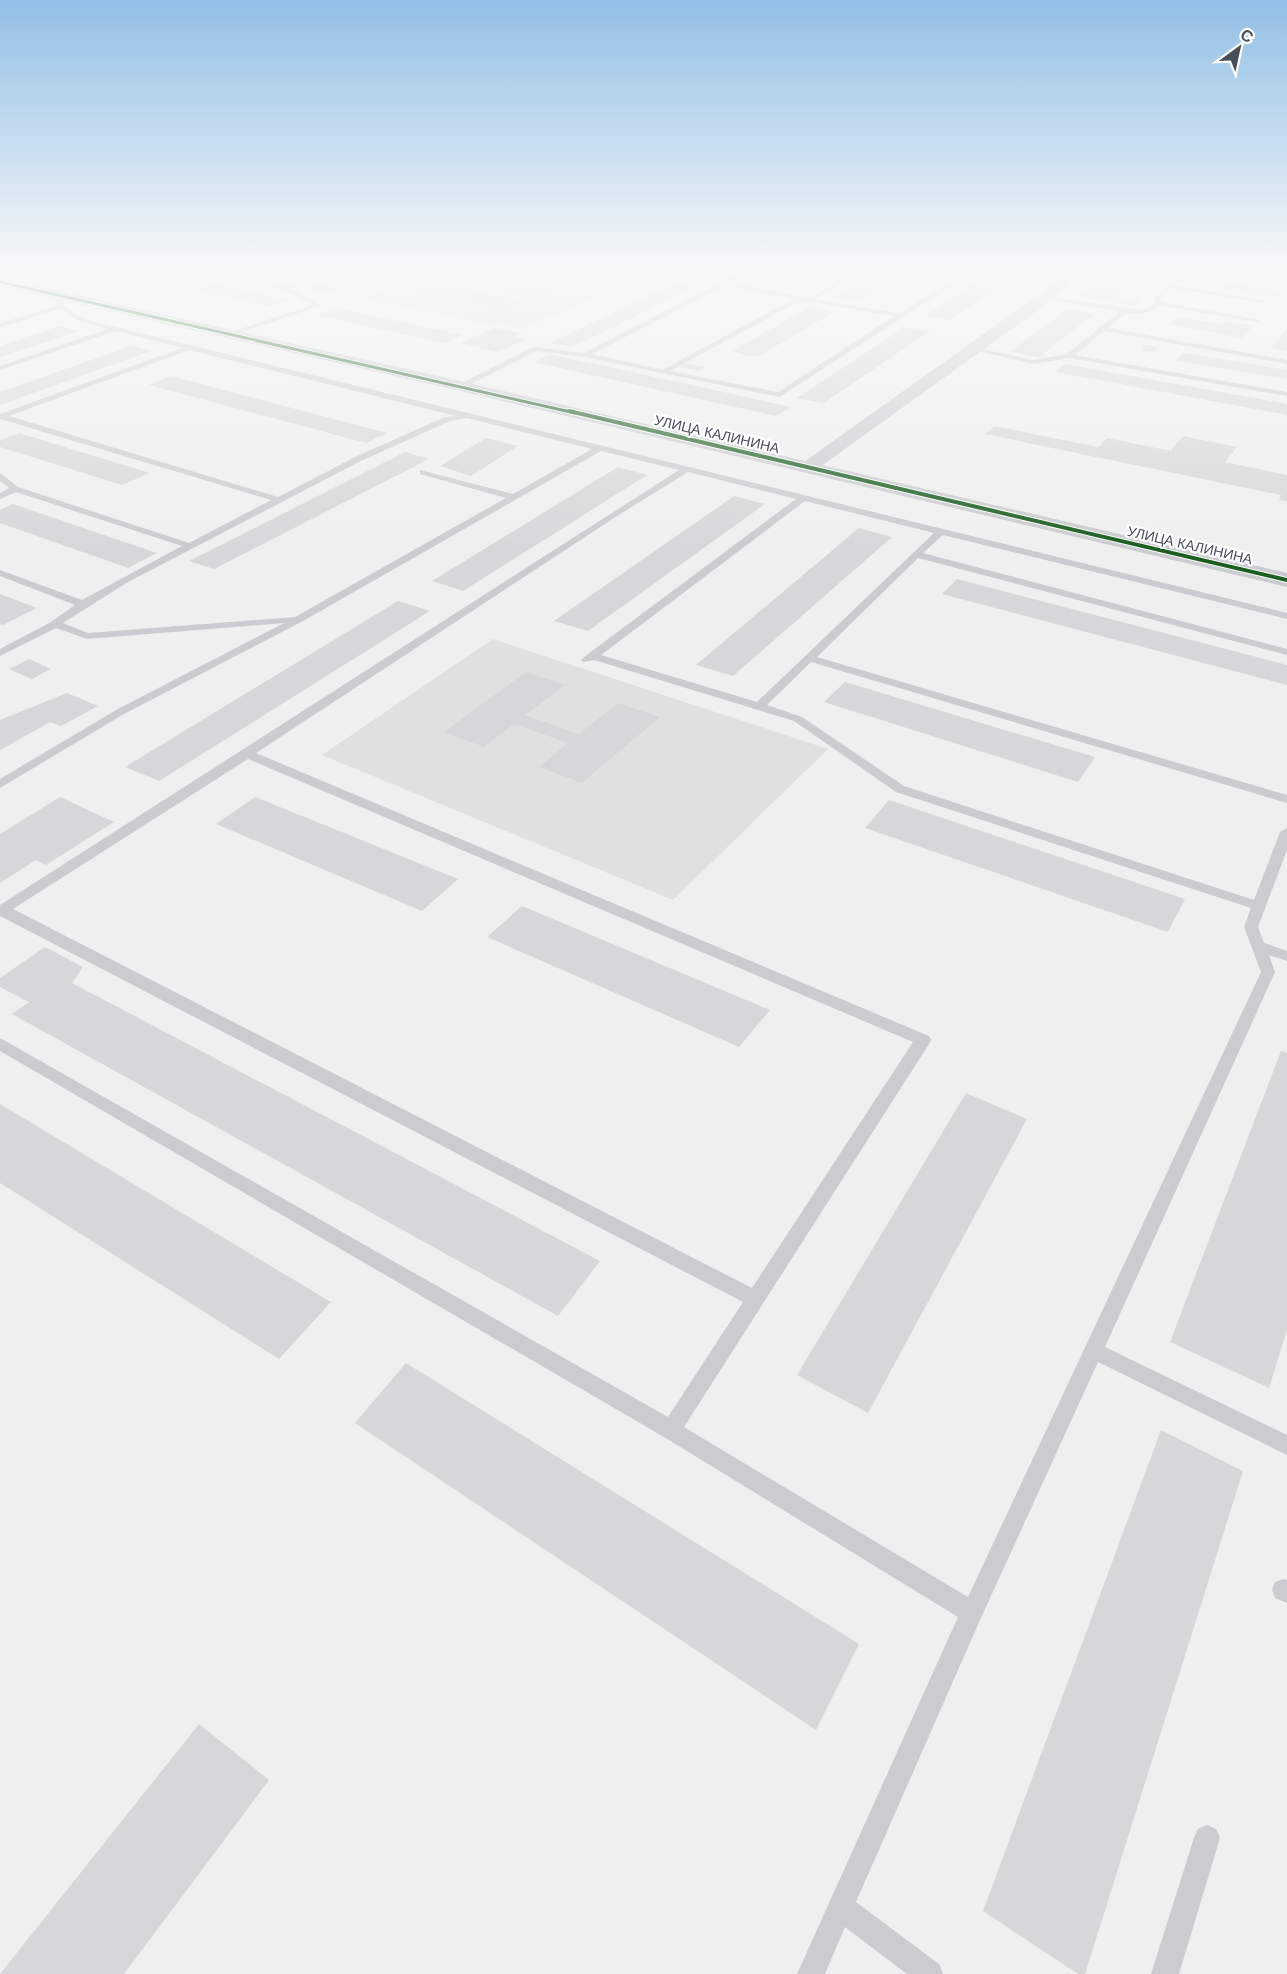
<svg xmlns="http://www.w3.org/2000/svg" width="1287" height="1974" font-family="Helvetica,sans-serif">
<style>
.education{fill:#e1e0e0}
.building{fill:#d7d7d9}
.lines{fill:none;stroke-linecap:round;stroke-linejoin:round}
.service{fill:#cbcccf;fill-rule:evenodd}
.minor{fill:#cbcccf;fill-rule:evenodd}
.tertiary{fill:#cbcccf;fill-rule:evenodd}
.secondary{fill:#ccced0;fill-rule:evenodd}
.cycleway-far1-casing{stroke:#fff;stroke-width:4.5}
.cycleway-casing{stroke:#fff;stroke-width:6}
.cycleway-far1{stroke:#1b5e20;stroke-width:3}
.cycleway{stroke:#1b5e20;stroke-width:4}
.labels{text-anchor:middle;stroke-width:4.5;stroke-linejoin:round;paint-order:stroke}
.far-street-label{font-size:14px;fill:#484e58;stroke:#fff}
</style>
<rect width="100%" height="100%" fill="#efefef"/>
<g class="education">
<path d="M 435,270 L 653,270 L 523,329 L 502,324 L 495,326 L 363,298 Z"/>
<path d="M 493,639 L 828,749 L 673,900 L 322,755 Z"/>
</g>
<g class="building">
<path d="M 106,270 L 151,270 L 289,300 L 270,307 Z"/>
<path d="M 358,270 L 387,271 L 325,293 L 305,289 Z"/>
<path d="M 696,270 L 726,270 L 713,277 L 690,273 Z"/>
<path d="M 880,270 L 911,270 L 857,302 L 832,297 Z"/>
<path d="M 994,270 L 1024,270 L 950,320 L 925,316 Z"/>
<path d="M 1116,270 L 1150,270 L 1283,291 L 1277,298 L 1141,276 L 1116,296 L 1142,300 L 1135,306 L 1079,297 Z"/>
<path d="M 515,280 L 554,287 L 539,294 L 522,290 L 504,297 L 522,301 L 503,309 L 413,290 L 432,283 L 498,296 L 515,289 L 500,286 Z"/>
<path d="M 676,283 L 697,287 L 572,347 L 550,343 Z"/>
<path d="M 811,306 L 830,308 L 826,310 L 834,312 L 759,356 L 749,356 L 733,351 Z"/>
<path d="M 335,308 L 369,315 L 462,335 L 444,343 L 316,315 Z"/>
<path d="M 1067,309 L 1094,314 L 1039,357 L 1010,352 Z"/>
<path d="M 1177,317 L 1220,324 L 1223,321 L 1253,326 L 1242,338 L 1170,324 Z"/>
<path d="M 60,326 L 79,331 L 0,357 L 0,346 Z"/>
<path d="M 905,327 L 930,331 L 824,403 L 797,398 Z"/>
<path d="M 495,328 L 522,334 L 513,337 L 524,340 L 498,352 L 460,343 Z"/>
<path d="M 1287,328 L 1287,351 L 1271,348 Z"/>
<path d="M 1146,345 L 1159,347 L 1153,352 L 1141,350 Z"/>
<path d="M 131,346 L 151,351 L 0,405 L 0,392 Z"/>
<path d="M 1183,353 L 1287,370 L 1287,379 L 1176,361 Z"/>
<path d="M 549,355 L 568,358 L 791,407 L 776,416 L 533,362 Z"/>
<path d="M 686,363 L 706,367 L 699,371 L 679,367 Z"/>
<path d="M 1065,364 L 1287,404 L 1287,415 L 1056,372 Z"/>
<path d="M 171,376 L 387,433 L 366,443 L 149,385 Z"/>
<path d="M 994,426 L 1098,447 L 1107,438 L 1171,451 L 1183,436 L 1237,447 L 1225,462 L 1287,475 L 1287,501 L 1279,500 L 1281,495 L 985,434 Z"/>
<path d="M 19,433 L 150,473 L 122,485 L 0,447 L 0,440 Z"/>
<path d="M 486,438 L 518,446 L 471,476 L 440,466 Z"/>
<path d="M 405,452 L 429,459 L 214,569 L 189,561 Z"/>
<path d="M 618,467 L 647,475 L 463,591 L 432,581 Z"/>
<path d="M 734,496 L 765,504 L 588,631 L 554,621 Z"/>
<path d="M 13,504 L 157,553 L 128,568 L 0,523 L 0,510 Z"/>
<path d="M 859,528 L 892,537 L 733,676 L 696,665 Z"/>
<path d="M 957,579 L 1287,665 L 1287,685 L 942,594 Z"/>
<path d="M 0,594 L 37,608 L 3,625 L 0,624 Z"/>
<path d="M 398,601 L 430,611 L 159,781 L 125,767 Z"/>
<path d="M 29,659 L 51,669 L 32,679 L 9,669 Z"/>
<path d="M 526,672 L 565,685 L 525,715 L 579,734 L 618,703 L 660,717 L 582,783 L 539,767 L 568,743 L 514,724 L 484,747 L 444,732 Z"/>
<path d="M 845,682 L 1095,757 L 1078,782 L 824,702 Z"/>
<path d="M 67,693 L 98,706 L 61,726 L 50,722 L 0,750 L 0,720 Z"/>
<path d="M 60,797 L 114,822 L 46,865 L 36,860 L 0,883 L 0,834 Z"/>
<path d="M 255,797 L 275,805 L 458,879 L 422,911 L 216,824 Z"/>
<path d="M 889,800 L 1185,899 L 1168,932 L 865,828 Z"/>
<path d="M 522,906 L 770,1010 L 739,1047 L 487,937 Z"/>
<path d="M 45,947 L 83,967 L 72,983 L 600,1261 L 558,1316 L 12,1014 L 29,1002 L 0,987 L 0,978 Z"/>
<path d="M 1281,1051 L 1287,1053 L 1287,1330 L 1269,1388 L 1170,1342 Z"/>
<path d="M 966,1093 L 1027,1119 L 868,1413 L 797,1375 Z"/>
<path d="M 0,1104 L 331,1302 L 279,1359 L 0,1183 Z"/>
<path d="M 406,1363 L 859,1644 L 816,1730 L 355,1423 Z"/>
<path d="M 1161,1430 L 1243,1471 L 1085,1974 L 1078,1974 L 983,1911 Z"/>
<path d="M 199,1724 L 269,1780 L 124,1974 L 0,1974 Z"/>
</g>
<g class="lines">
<g class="service">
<path d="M 203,270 C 231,270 256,285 283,286 C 300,286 319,270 338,270 L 290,288 L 320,304 L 320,306 L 233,335 L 231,332 L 312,305 L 283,289 Z"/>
<path d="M 744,270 L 753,270 L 730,283 L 808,298 L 857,270 L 865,270 L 815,299 L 899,313 L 969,270 L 977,270 L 779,397 L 585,357 L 537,351 L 463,388 L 456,386 L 533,347 L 584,353 ZM 725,286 L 796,300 L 790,301 L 662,370 L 592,354 ZM 809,302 L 894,316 L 778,392 L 670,371 L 794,304 Z"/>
<path d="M 1168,284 L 1264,300 L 1262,303 L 1170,288 L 1160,299 L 1162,302 L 1260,320 L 1257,322 L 1161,306 L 1144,314 L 1126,313 L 1108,328 L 1287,360 L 1287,364 L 1104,331 L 1075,355 L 1287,392 L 1287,396 L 1069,358 L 1034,364 L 969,349 L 973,347 L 1034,360 L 1067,354 L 1119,312 L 1047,299 L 1045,296 L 1143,310 L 1156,303 L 1154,299 Z"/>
<path d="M 57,292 L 60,294 L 64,306 L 83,319 L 1287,613 L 1287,619 L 943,535 L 923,553 L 1287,649 L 1287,655 L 918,558 L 817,657 L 1287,795 L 1287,803 L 811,662 L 767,705 L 802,717 L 904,786 L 1254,900 L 1280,832 L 1287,828 L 1287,850 L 1258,927 L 1264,943 L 1287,951 L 1287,961 L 1269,955 L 1275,972 L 1105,1347 L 1287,1435 L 1287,1455 L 1098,1362 L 980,1620 L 856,1902 L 939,1964 L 943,1974 L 907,1974 L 845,1927 L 825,1974 L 797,1974 L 958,1617 L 664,1437 L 0,1051 L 0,1038 L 668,1417 L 743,1302 L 0,916 L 0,905 L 679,470 L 601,451 L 303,621 L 124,714 L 0,788 L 0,779 L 116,710 L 284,623 L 87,639 L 56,628 L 0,656 L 0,649 L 51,622 L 75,605 L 0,576 L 0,570 L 82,600 L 182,546 L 16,492 L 0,499 L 0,493 L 9,488 L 0,481 L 0,473 L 18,487 L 189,543 L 271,500 L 0,419 L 0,414 L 182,348 L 116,331 L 0,370 L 0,366 L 108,329 L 79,321 L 60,309 L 0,327 L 0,323 L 57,306 L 54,294 ZM 189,350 L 456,416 L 445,417 L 355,457 L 278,497 L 9,416 ZM 467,418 L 592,449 L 513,494 L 420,470 L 420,474 L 506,498 L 295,617 L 88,633 L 63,623 L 128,582 L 361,461 L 450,421 ZM 688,472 L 796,499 L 588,654 L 581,660 L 583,662 L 594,660 L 794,721 L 896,792 L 1251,908 L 1244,927 L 1261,972 L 968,1597 L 684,1427 L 929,1044 L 931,1040 L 929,1036 L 256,753 L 614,518 ZM 805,501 L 934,533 L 757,702 L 601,655 ZM 248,759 L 913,1042 L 752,1288 L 13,909 Z"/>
<path d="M 1283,1579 L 1287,1580 L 1287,1603 L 1275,1598 L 1272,1590 L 1275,1582 Z"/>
<path d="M 1207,1825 L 1216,1829 L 1220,1838 L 1179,1974 L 1151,1974 L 1194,1838 L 1198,1829 Z"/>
</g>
<path class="minor" d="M 1073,270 L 1087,270 L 1052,300 L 813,472 L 801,472 L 798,468 L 801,464 Z"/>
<path class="tertiary" d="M 0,278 L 469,383 L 1287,573 L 1287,587 L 469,393 L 0,286 Z"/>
<path class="secondary" d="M 0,270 L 11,270 L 0,275 Z"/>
<defs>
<path id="cycleway-far1" d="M 0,282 L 575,413"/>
<path id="cycleway" d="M 569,411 L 1287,580"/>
</defs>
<use href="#cycleway-far1" class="cycleway-far1-casing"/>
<use href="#cycleway" class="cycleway-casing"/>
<use href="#cycleway-far1" class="cycleway-far1"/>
<use href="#cycleway" class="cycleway"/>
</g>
<linearGradient id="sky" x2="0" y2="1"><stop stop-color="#91bfe6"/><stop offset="0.49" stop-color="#f8f8f8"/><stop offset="1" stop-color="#f8f8f8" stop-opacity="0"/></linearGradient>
<rect width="1287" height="547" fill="url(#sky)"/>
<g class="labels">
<g class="far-street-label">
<text transform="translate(717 434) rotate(13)" y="5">УЛИЦА КАЛИНИНА</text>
<text transform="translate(1190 545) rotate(13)" y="5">УЛИЦА КАЛИНИНА</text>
</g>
</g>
<g transform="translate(1239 48) rotate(33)" stroke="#ffffff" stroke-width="4.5" paint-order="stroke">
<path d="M0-4.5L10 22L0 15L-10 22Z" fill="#484e58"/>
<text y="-9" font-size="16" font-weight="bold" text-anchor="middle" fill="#484e58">С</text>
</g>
</svg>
